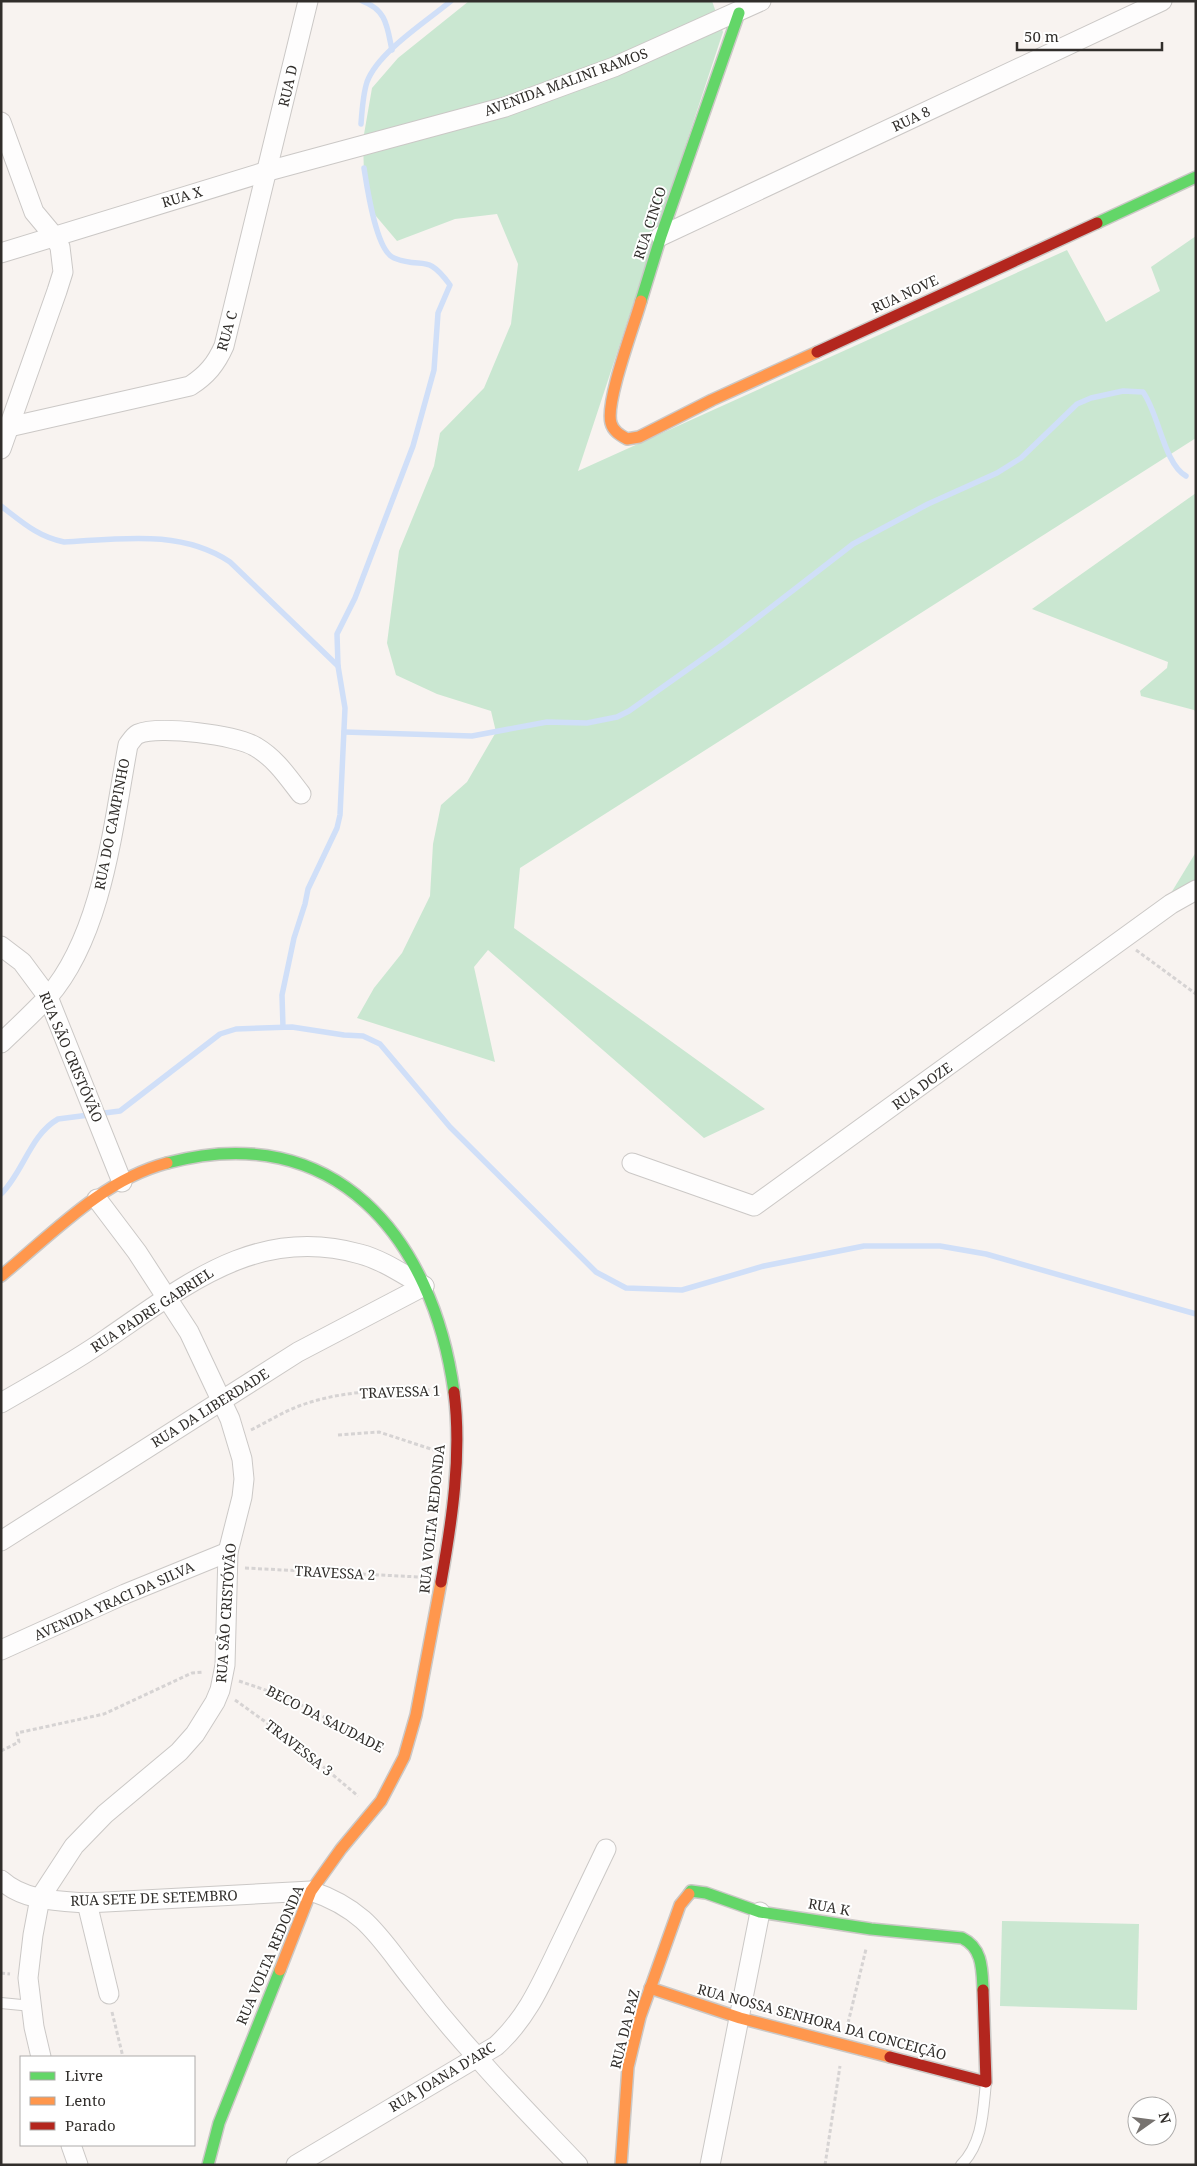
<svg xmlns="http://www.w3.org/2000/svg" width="1197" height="2166" font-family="'Noto Serif',serif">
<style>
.green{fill:#cae7d1}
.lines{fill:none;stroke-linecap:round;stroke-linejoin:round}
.stream{stroke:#d0dff8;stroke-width:5.5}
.lane-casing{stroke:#cbc8c6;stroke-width:12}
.street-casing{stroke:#cbc8c6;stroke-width:21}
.fast-casing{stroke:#cbc8c6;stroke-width:14}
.slow-casing{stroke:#cbc8c6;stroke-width:14}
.jam-casing{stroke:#cbc8c6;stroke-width:14}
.path{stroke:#d6d3d3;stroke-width:3;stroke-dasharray:4 2.5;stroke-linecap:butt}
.lane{stroke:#fefdfd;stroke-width:10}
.street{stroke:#fefdfd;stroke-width:19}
.fast{stroke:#63d668;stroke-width:11}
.slow{stroke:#ff974d;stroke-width:11}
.jam{stroke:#b3261e;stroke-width:11}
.labels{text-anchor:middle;stroke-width:4;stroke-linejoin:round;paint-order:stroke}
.street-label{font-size:14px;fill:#312e2b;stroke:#fff}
</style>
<rect width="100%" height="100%" fill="#f8f3f0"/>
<g class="green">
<path d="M 469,1 L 712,1 L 723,32 L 578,471 L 1067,250 L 1106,322 L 1160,291 L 1151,267 L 1196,236 L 1196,438 L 520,868 L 514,928 L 765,1109 L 704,1138 L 488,950 L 474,967 L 495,1062 L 357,1018 L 374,988 L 402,953 L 430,896 L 433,844 L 441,805 L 467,782 L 496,732 L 491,711 L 437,694 L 396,675 L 387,643 L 399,551 L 434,466 L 440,433 L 484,388 L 511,324 L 518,264 L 497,214 L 455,219 L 397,241 L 370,209 L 364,175 L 363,140 L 372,88 L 398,58 Z"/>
<path d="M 1196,493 L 1196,712 L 1194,710 L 1141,696 L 1140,691 L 1167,668 L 1168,662 L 1032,609 Z"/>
<path d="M 1196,852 L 1196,879 L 1168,898 Z"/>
<path d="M 1002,1921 L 1139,1924 L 1137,2010 L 1000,2006 Z"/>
</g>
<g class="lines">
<g class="stream">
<path d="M 362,1 C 387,10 387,27 392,50"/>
<path d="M 361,124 C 362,110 363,94 367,82 C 378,52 427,21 451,1"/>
<path d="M 1,506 C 22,522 38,537 64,542 C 120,539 181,529 230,562 L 338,666"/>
<path d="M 344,732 L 472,736 L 547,722 L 587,723 L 617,717 L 629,711 L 725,643 L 853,544 L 928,504 L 997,473 L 1021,458 L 1077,404 L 1091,398 L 1123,391 L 1143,392 C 1159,414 1164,464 1186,476"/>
<path d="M 283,1027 L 282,995 L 294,938 L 305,904 L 308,889 L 337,828 L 340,815 L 345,708 L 338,666 L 337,634 L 355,598 L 413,446 L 434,370 L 438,313 L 450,285 C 426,252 424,270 394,258 C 376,251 367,187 364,168"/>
<path d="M 1,1194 C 23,1173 30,1135 58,1119 L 120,1111 L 220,1034 L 236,1029 L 292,1027 L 344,1035 L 363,1036 L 380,1044 L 450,1127 L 596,1272 L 626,1288 L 682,1290 L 764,1266 L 864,1246 L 940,1246 L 986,1254 L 1196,1314"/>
</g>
<defs>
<g id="lane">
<path d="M 1,2003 L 32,2006"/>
<path d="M 961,2165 C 983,2143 983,2111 986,2082"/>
</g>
<g id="street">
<path d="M 1,122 L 34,212 L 54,236 L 60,247 L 63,272 L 57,291 L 1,449"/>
<path d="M 661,236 L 1162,1"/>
<path d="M 1,253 L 268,171 L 505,107 L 614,67 L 761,1"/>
<path d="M 9,427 L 190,386 C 207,375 216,364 224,346 L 308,1"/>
<path d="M 1,946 L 22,962 L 48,997 L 122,1182"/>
<path d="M 1,1043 C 17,1028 33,1013 48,997 C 103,934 113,825 128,745 C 131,741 134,736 138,734 C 159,725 237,735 256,747 C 276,759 287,776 301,794"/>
<path d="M 632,1163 L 754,1206 L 1171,904 L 1196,890"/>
<path d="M 1,1403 C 37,1382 74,1362 108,1338 C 187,1284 258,1225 360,1254 C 383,1260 404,1275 424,1286"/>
<path d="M 1,1541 L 298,1352 L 424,1286"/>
<path d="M 1,1650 L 125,1594 L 228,1552"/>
<path d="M 1,1880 C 24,1901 57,1901 87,1903 L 311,1891 C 368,1910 381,1941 416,1984 C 435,2009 456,2034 477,2057 C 509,2094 544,2129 578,2165"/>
<path d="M 87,1903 L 109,1994"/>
<path d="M 41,2057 L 34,2027 L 28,1978 L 33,1935 L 40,1898 L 74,1846 L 105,1814 L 179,1752 L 195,1734 L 215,1702 L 220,1690 L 225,1665 L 228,1552 L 242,1497 L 244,1479 L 242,1459 L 230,1419 L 189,1332 L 137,1252 L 97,1199"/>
<path d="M 71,2145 L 78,2165"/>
<path d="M 296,2165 L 496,2046 C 528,2017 542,1982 561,1943 C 576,1912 591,1880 606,1849"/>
<path d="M 710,2165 L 760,1912"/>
</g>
<g id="fast">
<path d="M 1097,223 L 1196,177"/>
<path d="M 641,301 L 661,236 L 739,13"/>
<path d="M 167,1163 C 335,1118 433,1238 454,1392"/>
<path d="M 689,1894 L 691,1891 L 706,1893 L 760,1912 L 871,1929 L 962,1938 C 983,1948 982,1970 983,1990"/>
<path d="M 208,2165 L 219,2123 L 280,1970"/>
</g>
<g id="slow">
<path d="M 641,301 C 634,326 605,402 611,423 C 613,431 620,435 627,439 L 639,437 L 712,400 L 817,352"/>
<path d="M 1,1276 C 51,1235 102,1180 167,1163"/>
<path d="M 280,1970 L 311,1891 L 341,1849 L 381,1801 L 404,1757 L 416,1715 L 441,1582"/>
<path d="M 650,1988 L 740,2018 L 890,2057"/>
<path d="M 621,2165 L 628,2067 L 640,2017 L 680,1905 L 689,1894"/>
</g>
<g id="jam">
<path d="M 817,352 L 1097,223"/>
<path d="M 441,1582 C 452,1521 462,1454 454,1392"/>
<path d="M 890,2057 L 986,2082 L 983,1990"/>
</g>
</defs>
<use href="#lane" class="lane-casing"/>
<use href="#street" class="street-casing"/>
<use href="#fast" class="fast-casing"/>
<use href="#slow" class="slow-casing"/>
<use href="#jam" class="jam-casing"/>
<g class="path">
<path d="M 1136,950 L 1196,994"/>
<path d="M 251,1430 C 267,1422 283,1412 299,1406 C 342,1390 387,1390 432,1390"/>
<path d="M 338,1435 L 379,1432 L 434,1450"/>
<path d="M 245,1568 L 419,1577"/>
<path d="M 239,1681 L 286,1697 L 385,1749"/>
<path d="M 235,1700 L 295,1743 L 358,1796"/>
<path d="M 1,1751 L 19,1742 L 17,1733 L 104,1714 L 192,1673 L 204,1672"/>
<path d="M 1,1973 L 10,1974"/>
<path d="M 112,2012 L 123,2057"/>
<path d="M 848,2023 L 866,1949"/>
<path d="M 825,2165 L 840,2066"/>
</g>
<use href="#lane" class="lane"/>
<use href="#street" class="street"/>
<use href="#fast" class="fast"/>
<use href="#slow" class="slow"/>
<use href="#jam" class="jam"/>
</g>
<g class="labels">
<g class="street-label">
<text transform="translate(566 82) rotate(-20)" y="5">AVENIDA MALINI RAMOS</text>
<text transform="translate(288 86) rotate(-77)" y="5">RUA D</text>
<text transform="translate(911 119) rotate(-25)" y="5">RUA 8</text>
<text transform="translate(182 197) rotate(-17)" y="5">RUA X</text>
<text transform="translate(650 223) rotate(-72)" y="5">RUA CINCO</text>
<text transform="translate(905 294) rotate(-25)" y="5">RUA NOVE</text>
<text transform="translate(227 331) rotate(-74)" y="5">RUA C</text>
<text transform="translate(112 824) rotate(-79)" y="5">RUA DO CAMPINHO</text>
<text transform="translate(71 1057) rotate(67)" y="5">RUA SÃO CRISTÓVÃO</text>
<text transform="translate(922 1086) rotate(-36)" y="5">RUA DOZE</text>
<text transform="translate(152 1310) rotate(-33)" y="5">RUA PADRE GABRIEL</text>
<text transform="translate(400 1392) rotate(-2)" y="5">TRAVESSA 1</text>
<text transform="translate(210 1408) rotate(-32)" y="5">RUA DA LIBERDADE</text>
<text transform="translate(432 1519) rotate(-84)" y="5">RUA VOLTA REDONDA</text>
<text transform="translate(335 1573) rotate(3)" y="5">TRAVESSA 2</text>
<text transform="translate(114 1601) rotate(-24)" y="5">AVENIDA YRACI DA SILVA</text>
<text transform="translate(226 1613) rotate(-86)" y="5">RUA SÃO CRISTÓVÃO</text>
<text transform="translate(325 1719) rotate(27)" y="5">BECO DA SAUDADE</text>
<text transform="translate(299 1748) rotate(38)" y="5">TRAVESSA 3</text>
<text transform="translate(154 1898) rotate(-2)" y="5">RUA SETE DE SETEMBRO</text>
<text transform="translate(829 1907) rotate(10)" y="5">RUA K</text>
<text transform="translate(270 1955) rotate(-67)" y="5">RUA VOLTA REDONDA</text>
<text transform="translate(822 2022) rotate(15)" y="5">RUA NOSSA SENHORA DA CONCEIÇÃO</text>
<text transform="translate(625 2029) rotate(-76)" y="5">RUA DA PAZ</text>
<text transform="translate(442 2077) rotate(-31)" y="5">RUA JOANA D'ARC</text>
</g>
</g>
<rect width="1197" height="2166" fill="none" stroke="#312e2b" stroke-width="5"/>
<rect x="20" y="2056" width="175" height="90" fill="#ffffff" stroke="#adabaa"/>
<rect x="30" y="2072" width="25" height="8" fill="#63d668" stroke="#adabaa"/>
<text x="65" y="2081" font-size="15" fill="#312e2b">Livre</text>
<rect x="30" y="2097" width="25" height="8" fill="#ff974d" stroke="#adabaa"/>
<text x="65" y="2106" font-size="15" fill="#312e2b">Lento</text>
<rect x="30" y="2122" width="25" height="8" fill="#b3261e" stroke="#adabaa"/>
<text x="65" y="2131" font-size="15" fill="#312e2b">Parado</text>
<g transform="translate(1152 2121) rotate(76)"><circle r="24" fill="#ffffff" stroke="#adabaa"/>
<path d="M0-4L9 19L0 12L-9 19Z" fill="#777370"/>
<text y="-8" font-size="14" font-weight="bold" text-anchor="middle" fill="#312e2b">N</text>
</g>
<path d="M1017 42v8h145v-8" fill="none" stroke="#312e2b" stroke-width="2.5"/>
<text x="1024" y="42" font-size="15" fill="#312e2b" stroke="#ffffff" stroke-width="4" paint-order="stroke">50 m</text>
</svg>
